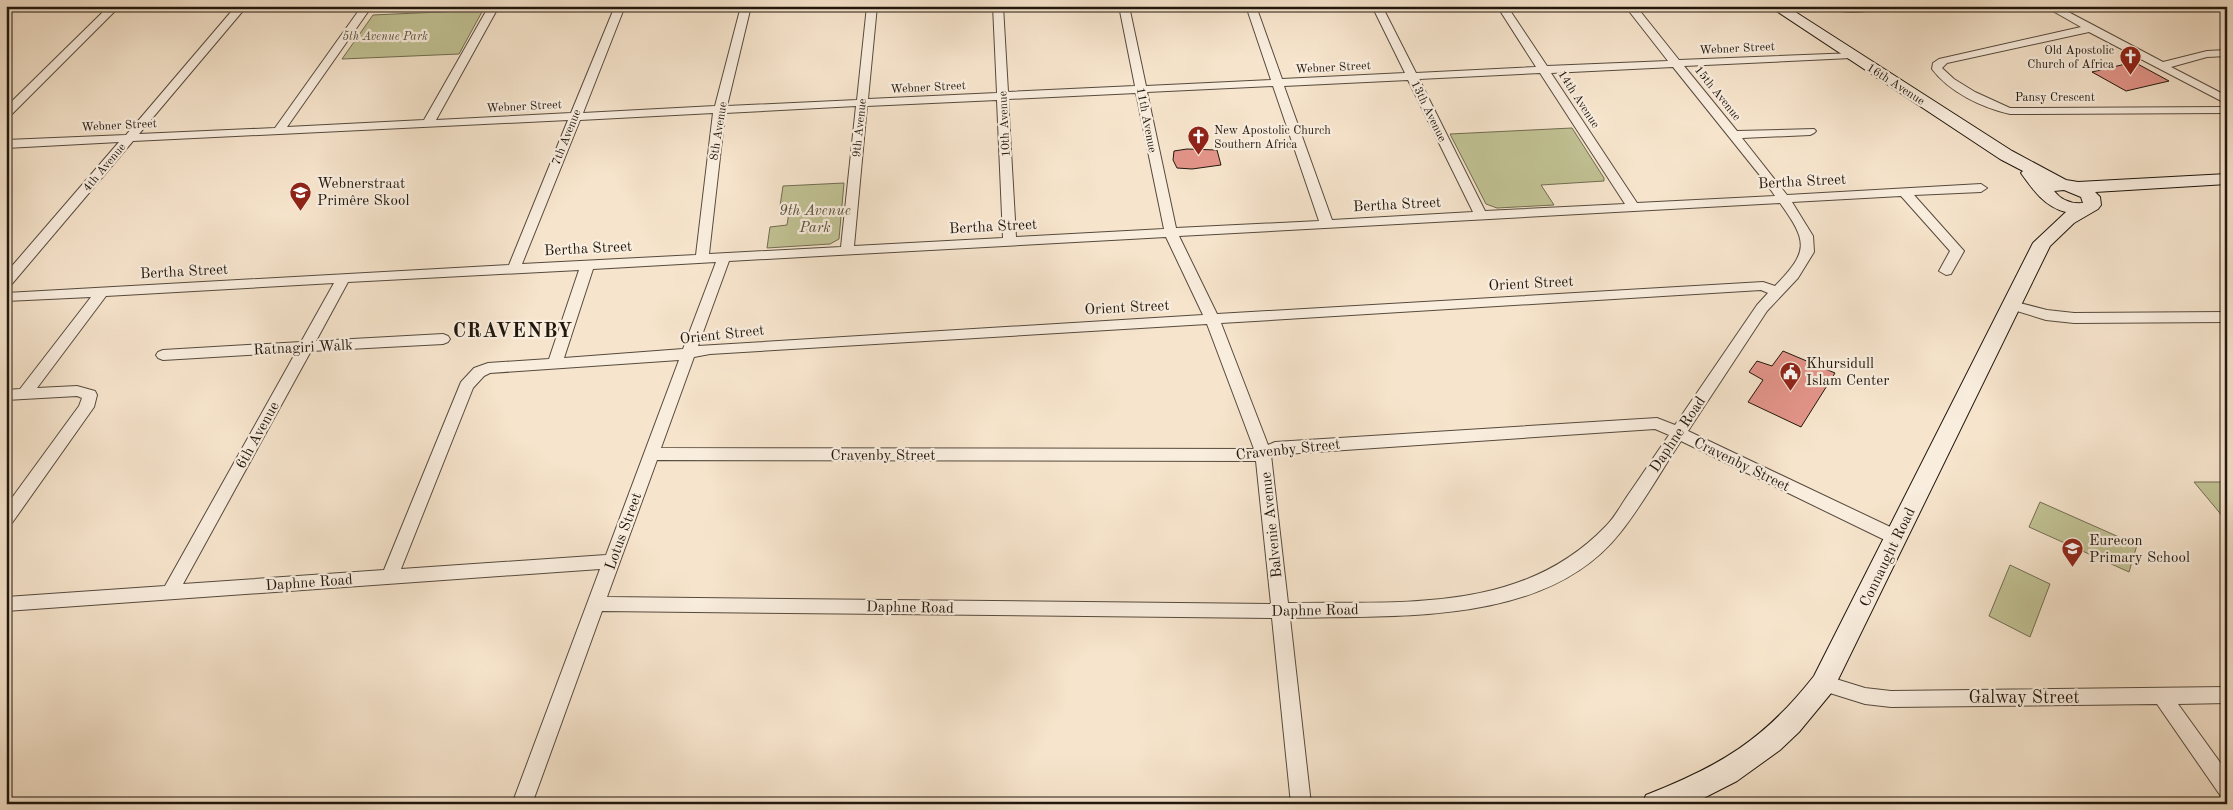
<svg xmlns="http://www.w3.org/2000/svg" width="2233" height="810" font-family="'Old Standard TT',serif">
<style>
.green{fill:#c1c294;stroke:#706c50}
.building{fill:#e39489;stroke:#20170d}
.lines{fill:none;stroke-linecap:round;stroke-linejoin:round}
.street-casing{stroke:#564a3d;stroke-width:2}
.secondary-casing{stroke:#20170d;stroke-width:2}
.street{fill:#f9edde;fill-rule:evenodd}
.secondary{fill:#f9edde;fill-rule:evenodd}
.labels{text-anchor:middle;stroke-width:4.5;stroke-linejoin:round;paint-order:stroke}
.far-park-label{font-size:12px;font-style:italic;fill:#58533c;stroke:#f9edde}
.far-street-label{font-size:12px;fill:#20170d;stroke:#f9edde}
.far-poi-label{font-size:12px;fill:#20170d;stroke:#f9edde;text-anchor:end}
.street-label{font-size:15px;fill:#20170d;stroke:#f9edde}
.poi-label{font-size:15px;fill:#20170d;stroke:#f9edde;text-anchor:start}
.park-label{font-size:15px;font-style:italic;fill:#58533c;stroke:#f9edde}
.near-street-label{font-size:18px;fill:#20170d;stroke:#f9edde}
.district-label{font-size:20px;font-weight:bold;letter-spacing:1px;fill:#20170d;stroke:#f9edde}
</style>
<rect width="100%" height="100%" fill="#f6e4cc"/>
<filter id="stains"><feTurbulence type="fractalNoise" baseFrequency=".004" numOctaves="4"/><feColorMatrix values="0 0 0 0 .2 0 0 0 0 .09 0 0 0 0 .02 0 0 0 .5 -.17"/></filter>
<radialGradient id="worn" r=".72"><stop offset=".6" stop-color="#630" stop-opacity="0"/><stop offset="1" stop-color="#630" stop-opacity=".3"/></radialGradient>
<g class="green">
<path d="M 483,10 L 459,54 L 342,59 L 373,15 Z"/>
<path d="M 1572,128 L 1604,178 L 1604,181 L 1541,185 L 1554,205 L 1497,208 L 1486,204 L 1450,134 Z"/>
<path d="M 844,183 L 839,239 L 830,244 L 767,248 L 770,227 L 787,225 L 790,206 L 780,206 L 783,186 Z"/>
<path d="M 2194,482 L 2227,482 L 2227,518 L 2224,518 Z"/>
<path d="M 2040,502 L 2137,545 L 2129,572 L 2029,527 Z"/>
<path d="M 2010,565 L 2050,584 L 2030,637 L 1989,616 Z"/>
</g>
<g class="building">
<path d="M 2134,62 L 2169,81 L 2126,91 L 2092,72 Z"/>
<path d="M 1187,149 L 1217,150 L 1221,165 L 1192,169 L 1177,168 L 1173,160 L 1174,151 Z"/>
<path d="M 1783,351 L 1835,373 L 1801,427 L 1748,402 L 1763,380 L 1749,372 L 1757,361 L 1772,366 Z"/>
</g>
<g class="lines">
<defs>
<g id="street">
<path d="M 109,6 L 120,6 L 10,116 L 6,117 L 6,107 Z"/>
<path d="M 236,6 L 247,6 L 139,134 L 275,128 L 362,6 L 372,6 L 287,127 L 424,120 L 489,6 L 499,6 L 436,120 L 571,113 L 615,6 L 625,6 L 583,113 L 715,106 L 741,6 L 751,6 L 727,106 L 857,100 L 867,6 L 877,6 L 868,99 L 997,93 L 993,6 L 1003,6 L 1008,92 L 1135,86 L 1119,6 L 1129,6 L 1146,86 L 1271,80 L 1246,6 L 1256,6 L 1282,79 L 1405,73 L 1372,6 L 1382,6 L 1416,73 L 1536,67 L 1497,6 L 1507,6 L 1547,66 L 1668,61 L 1625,6 L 1636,6 L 1679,60 L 1855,53 L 1856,55 L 1851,58 L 1684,66 L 1737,131 L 1814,129 L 1816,131 L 1814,133 L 1810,135 L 1742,138 L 1787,195 L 1981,184 L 1987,188 L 1981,192 L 1914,195 L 1964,251 L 1951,274 L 1946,275 L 1939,271 L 1950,251 L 1901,196 L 1792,202 L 1813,236 L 1814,252 L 1798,278 L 1767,311 L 1688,431 L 1903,533 L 1905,538 L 1903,543 L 1897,545 L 1891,543 L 1681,441 C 1661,471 1643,504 1620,533 C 1546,627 1396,615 1290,618 L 1311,804 L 1291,804 L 1272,618 L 602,611 L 532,804 L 512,804 L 600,569 L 6,611 L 6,597 L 165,586 L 296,352 L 163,360 L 158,358 L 156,355 L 158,352 L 163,350 L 301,342 L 334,283 L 106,296 L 37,388 L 77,386 L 95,391 L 97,395 L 94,407 L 12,523 L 6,525 L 6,506 L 79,406 L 82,398 L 77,396 L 6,400 L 6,390 L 20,389 L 91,297 L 6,301 L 6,293 L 509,265 L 568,120 L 133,141 L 11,285 L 6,286 L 6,273 L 119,142 L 6,148 L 6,140 L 126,135 ZM 1673,67 L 1766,183 L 1775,196 L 1637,203 L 1551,73 ZM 1540,73 L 1625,204 L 1485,211 L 1419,79 ZM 1408,80 L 1473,212 L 1332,220 L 1284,86 ZM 1273,86 L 1319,221 L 1176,228 L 1147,92 ZM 1136,93 L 1164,229 L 1016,237 L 1008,99 ZM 997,100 L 1003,238 L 854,246 L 867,106 ZM 856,106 L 841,247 L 709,254 L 725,113 ZM 713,113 L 696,255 L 522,264 L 580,120 ZM 1780,203 C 1808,242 1809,251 1775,286 L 1763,282 L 1217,314 L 1179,236 ZM 1166,237 L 1203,315 L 698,346 L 729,261 ZM 716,262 L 683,349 L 564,358 L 593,269 ZM 579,270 L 549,359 L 488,363 L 474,368 L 461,382 L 384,570 L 183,584 L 311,351 L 443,344 L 448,342 L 450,339 L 448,336 L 443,334 L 316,341 L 348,282 ZM 1761,290 L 1768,293 L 1757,305 L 1675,425 L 1657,418 L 1275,442 L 1268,445 L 1221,323 ZM 1207,324 L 1254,449 L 661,448 L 694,357 L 710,354 ZM 679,360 L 606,555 L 401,569 L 473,388 L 484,376 L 490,373 ZM 1655,429 L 1669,435 C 1655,455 1642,475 1628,495 C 1621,505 1615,517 1606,526 C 1521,615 1400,601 1288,603 L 1271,455 ZM 657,460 L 1256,461 L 1271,604 L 607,597 Z"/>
<path d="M 1826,6 L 1880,6 C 1869,14 1837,14 1826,6 Z"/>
<path d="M 2044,6 L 2057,6 L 2163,62 L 2207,51 L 2227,50 L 2227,56 L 2207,57 L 2171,67 L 2227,96 L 2227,104 L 2089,32 L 1947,63 L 1942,68 L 1954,79 L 1975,92 L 2010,108 L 2227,107 L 2227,113 L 2010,114 C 1983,108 1949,92 1932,69 L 1933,63 L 1939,59 L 2081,27 Z"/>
<path d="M 2012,301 L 2047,310 L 2074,313 L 2227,312 L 2227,322 L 2074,323 L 2046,320 L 2007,308 L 2005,305 Z"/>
<path d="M 1823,675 L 1865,688 L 1891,691 L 2227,687 L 2227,703 L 2178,704 L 2227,772 L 2227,798 L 2220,795 L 2157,704 L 1891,707 L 1865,704 L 1817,689 L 1814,683 L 1817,677 Z"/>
</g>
<path id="secondary" d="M 1769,6 L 1786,6 L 2012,151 L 2066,180 L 2078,182 L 2227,174 L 2227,184 L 2095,192 L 2100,197 L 2101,205 L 2098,209 L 2074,223 L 2050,246 L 1832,692 L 1799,732 L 1780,750 L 1737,781 L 1692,804 L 1642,804 L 1646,795 C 1720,766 1764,740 1814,676 L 2033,243 L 2066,212 C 2045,207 2033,190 2021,173 L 2023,171 L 2000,159 ZM 2064,190 L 2081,197 L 2083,203 C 2071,204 2061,200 2054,191 Z"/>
</defs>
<use href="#street" class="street-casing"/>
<use href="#secondary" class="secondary-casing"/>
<use href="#street" class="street"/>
<use href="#secondary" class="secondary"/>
</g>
<defs>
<symbol id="church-pin" viewBox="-11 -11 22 30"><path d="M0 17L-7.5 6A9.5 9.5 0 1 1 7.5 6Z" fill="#8f2418" stroke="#f9edde"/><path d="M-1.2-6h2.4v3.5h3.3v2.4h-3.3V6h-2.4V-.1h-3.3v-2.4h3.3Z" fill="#fff"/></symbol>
<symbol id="school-pin" viewBox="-11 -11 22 30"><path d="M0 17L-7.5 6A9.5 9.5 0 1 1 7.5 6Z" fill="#8f2418" stroke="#f9edde"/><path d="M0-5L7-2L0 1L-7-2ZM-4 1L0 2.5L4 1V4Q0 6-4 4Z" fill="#fff"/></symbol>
<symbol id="civic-pin" viewBox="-11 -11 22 30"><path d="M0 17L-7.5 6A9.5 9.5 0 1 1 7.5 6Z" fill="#8f2418" stroke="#f9edde"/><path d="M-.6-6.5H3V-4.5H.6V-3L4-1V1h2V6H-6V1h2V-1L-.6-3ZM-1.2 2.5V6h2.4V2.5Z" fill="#fff"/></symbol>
</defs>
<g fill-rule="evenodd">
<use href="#church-pin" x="2118" y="44" width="25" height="34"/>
<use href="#church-pin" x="1186" y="124" width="25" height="34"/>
<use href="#school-pin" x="288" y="180" width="25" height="34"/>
<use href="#civic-pin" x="1778" y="360" width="25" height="34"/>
<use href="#school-pin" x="2060" y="536" width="25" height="34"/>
</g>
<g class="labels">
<g class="far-park-label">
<text x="385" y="40">5th Avenue Park</text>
</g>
<g class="far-street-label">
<text transform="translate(1737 48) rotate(-3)" y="4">Webner Street</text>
<text transform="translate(1333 67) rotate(-3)" y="4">Webner Street</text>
<text transform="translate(1896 84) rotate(33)" y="4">16th Avenue</text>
<text transform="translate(928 87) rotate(-3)" y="4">Webner Street</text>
<text transform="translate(1718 93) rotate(51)" y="4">15th Avenue</text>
<text x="2055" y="101">Pansy Crescent</text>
<text transform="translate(1579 99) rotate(57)" y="4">14th Avenue</text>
<text transform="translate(524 106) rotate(-3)" y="4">Webner Street</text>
<text transform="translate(1429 111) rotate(64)" y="4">13th Avenue</text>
<text transform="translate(1147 120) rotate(79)" y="4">11th Avenue</text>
<text transform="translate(1004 124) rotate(-93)" y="4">10th Avenue</text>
<text transform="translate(119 125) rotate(-3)" y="4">Webner Street</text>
<text transform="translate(859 128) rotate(-84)" y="4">9th Avenue</text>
<text transform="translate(718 131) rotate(-81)" y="4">8th Avenue</text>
<text transform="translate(566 137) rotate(-68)" y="4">7th Avenue</text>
<text transform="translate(104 167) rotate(-50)" y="4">4th Avenue</text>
</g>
<g class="far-poi-label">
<text x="2114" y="54">Old Apostolic<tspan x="2114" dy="14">Church of Africa</tspan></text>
<text x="1214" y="134" text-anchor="start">New Apostolic Church<tspan x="1214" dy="14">Southern Africa</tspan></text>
</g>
<g class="street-label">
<text transform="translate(1802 181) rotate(-3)" y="5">Bertha Street</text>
<text transform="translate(1397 204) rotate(-3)" y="5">Bertha Street</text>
<text transform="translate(993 226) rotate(-3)" y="5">Bertha Street</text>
<text transform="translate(588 248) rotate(-3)" y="5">Bertha Street</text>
<text transform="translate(184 271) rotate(-3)" y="5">Bertha Street</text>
<text transform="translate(1531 283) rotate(-3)" y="5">Orient Street</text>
<text transform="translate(1127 307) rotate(-3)" y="5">Orient Street</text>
<text transform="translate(722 334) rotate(-6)" y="5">Orient Street</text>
<text transform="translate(303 347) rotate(-3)" y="5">Ratnagiri Walk</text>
<text transform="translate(1677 434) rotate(-56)" y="5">Daphne Road</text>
<text transform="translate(257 435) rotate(-61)" y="5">6th Avenue</text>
<text transform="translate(1288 449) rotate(-6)" y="5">Cravenby Street</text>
<text x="883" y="460">Cravenby Street</text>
<text transform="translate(1742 464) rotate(26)" y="5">Cravenby Street</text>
<text transform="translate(1271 525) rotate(-96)" y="5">Balvenie Avenue</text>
<text transform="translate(623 531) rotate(-70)" y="5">Lotus Street</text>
<text transform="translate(1887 557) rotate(-64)" y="5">Connaught Road</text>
<text transform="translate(309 582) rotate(-4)" y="5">Daphne Road</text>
<text transform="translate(910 607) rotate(1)" y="5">Daphne Road</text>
<text transform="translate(1315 610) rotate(-1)" y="5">Daphne Road</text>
</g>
<g class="poi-label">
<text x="317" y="188">Webnerstraat<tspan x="317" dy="17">Primêre Skool</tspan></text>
<text x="1806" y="368">Khursidull<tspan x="1806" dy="17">Islam Center</tspan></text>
<text x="2089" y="545">Eurecon<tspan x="2089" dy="17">Primary School</tspan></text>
</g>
<g class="park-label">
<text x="815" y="215">9th Avenue<tspan x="815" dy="17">Park</tspan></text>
</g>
<g class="near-street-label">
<text x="2024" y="703">Galway Street</text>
</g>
<g class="district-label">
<text x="513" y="337">CRAVENBY</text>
</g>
</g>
<rect width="2233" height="810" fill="none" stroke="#f6e4cc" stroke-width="25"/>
<rect x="8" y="8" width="2218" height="795" fill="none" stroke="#20170d" stroke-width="2.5"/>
<rect x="12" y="12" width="2208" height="785" fill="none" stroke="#20170d"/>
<rect width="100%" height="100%" filter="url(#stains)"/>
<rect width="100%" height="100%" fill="url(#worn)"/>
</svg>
